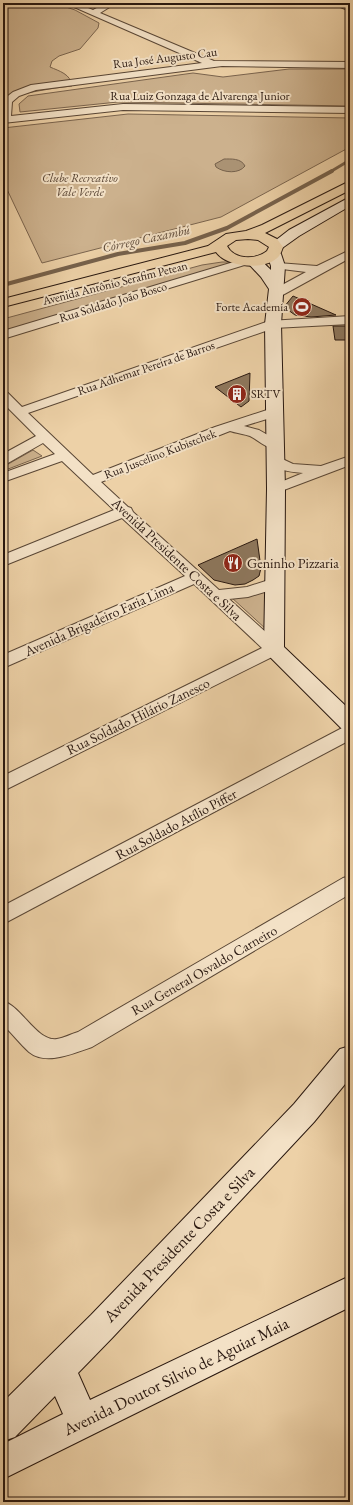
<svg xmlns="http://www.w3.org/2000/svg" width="353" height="1505" font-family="'EB Garamond',serif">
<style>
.green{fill:#ccb18d;stroke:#7a644e}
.water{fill:#aa9273;stroke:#76614b}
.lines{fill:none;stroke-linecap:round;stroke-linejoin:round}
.stream-far1{stroke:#76614b;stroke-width:3}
.stream{stroke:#76614b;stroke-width:4}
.building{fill:#8e785e;stroke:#28170f}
.minor-casing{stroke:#594635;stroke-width:2}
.secondary-casing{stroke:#28170f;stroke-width:2}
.primary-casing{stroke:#28170f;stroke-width:2}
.minor{fill:#f3e1c6;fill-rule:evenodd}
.secondary{fill:#f3e1c6;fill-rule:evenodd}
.primary{fill:#edd1a7;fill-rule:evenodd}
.labels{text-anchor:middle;stroke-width:4;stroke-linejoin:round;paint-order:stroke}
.far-street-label{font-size:12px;fill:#28170f;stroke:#f3e1c6}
.far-park-label{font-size:12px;font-style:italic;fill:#594535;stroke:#f3e1c6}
.far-poi-label{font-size:12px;fill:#28170f;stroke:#f3e1c6;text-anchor:end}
.far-water-label{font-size:13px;font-style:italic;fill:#5c4837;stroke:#f3e1c6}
.street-label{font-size:14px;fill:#28170f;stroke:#f3e1c6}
.poi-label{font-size:14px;fill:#28170f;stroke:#f3e1c6;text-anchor:start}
.near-street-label{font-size:17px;fill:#28170f;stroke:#f3e1c6}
</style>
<rect width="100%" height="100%" fill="#edd1a7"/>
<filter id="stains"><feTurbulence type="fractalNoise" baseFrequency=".005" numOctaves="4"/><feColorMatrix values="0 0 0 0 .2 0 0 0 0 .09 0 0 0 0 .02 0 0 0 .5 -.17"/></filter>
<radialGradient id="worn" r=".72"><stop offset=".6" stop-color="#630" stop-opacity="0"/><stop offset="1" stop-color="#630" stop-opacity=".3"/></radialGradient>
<g class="green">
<path d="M 3,3 L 54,3 L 75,10 L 99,23 L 98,28 L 80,49 L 59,56 L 52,61 L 50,67 C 59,71 71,74 72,86 C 48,88 26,94 3,97 Z"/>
<path d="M 289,69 L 350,69 L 350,106 L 118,102 L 20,112 L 19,104 L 28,96 L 193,73 L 223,77 Z"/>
<path d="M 128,114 L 350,118 L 350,147 L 221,217 L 42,263 L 3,181 L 3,128 Z"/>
<path d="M 222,262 L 235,262 L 3,332 L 3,319 L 202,265 Z"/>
<path d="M 33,450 L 42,456 L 3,471 L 3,467 Z"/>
<path d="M 267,589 L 267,630 L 231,597 Z"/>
</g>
<path class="water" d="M 224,159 C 231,159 241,158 245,166 C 239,174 224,173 216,167 L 215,164 Z"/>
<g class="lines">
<path class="stream-far1" d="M 330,172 L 350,160"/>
<path class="stream" d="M 3,285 L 118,254 L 185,243 L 227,228 L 332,171"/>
</g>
<g class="building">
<path d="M 293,296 L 336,315 L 311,317 L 295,315 L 284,307 Z"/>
<path d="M 333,326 L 350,326 L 350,340 L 335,340 Z"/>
<path d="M 250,373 L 249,401 L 241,407 L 215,387 Z"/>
<path d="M 257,539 L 261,568 L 259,576 L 253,580 L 245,584 L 235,585 L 214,580 L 198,565 Z"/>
</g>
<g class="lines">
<defs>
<g id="minor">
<path d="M 65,3 L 76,3 L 93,10 L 106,3 L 116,3 L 100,13 L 214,61 L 350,62 L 350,68 L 222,66 L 36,90 L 19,96 L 12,102 L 11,116 L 123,104 L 350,107 L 350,113 L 123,110 L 3,123 L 4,99 L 13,92 L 31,85 L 202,63 Z"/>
<path d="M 331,3 L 342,3 L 350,6 L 350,11 Z"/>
<path d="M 350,250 L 350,258 L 279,297 L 271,297 L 269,294 L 271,291 L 306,272 L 274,268 L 272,266 L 274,264 L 278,263 L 317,266 Z"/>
<path d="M 247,258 L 251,259 L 253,261 L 251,263 L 3,339 L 3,331 Z"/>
<path d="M 350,316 L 350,324 L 274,328 L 28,413 L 93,475 L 215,427 L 270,409 L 280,409 L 282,412 L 280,415 L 244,426 L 259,430 L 280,442 L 282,445 L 280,448 C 268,451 260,441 250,436 C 244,434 236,433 230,431 L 101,482 L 128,507 L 131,508 L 133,512 L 219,590 L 247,587 L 275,578 L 281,579 L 283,583 L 281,587 L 248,597 L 229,599 L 280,645 L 282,649 L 280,653 L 3,791 L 3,776 L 262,648 L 194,584 L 3,668 L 3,655 L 185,576 L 122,518 L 3,566 L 3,555 L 114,510 L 62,461 L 3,482 L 3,473 L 55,454 L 43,443 L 8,463 L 3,464 L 3,454 L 36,436 L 3,403 L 3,392 L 8,393 L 22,407 L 269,321 Z"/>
<path d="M 276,456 L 293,464 L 321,466 L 350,456 L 350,465 L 276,493 L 271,492 L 269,489 L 271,486 L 303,473 C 291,472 276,471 269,460 L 271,457 Z"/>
<path d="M 350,726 L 350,740 L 3,924 L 3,906 L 344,727 Z"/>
<path d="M 350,876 L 350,894 L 92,1047 C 74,1053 46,1066 29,1052 C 20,1044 12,1033 3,1025 L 3,1001 C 22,1007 37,1042 57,1039 C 64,1038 71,1034 78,1032 L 343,878 Z"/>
</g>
<g id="secondary">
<path d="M 350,197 L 350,206 L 299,236 L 278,251 L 281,254 L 285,266 L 281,324 L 285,489 L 284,647 L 350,710 L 350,731 L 342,729 L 267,654 L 264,649 L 267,489 L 265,324 L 269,289 L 261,277 L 246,261 L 248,258 C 259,255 264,264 271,270 L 271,266 L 267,254 L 269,251 L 272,250 L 269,247 L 271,244 L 289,230 Z"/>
<path d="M 350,1046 L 350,1078 L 314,1122 L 113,1337 L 78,1373 L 90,1400 L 350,1276 L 350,1307 L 3,1479 L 3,1444 L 63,1414 L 55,1396 L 15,1437 L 3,1441 L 3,1402 L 91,1315 L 294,1104 L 340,1049 Z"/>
</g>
<path id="primary" d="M 350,181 L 350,190 L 265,233 L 277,239 L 283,247 C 282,250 281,253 279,256 C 267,271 227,268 216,252 L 3,307 L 3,299 L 208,246 L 226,234 L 246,231 L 262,225 ZM 248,239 L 258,240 L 269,247 L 267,251 C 256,260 234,260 227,246 L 236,240 Z"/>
</defs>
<use href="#minor" class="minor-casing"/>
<use href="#secondary" class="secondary-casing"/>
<use href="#primary" class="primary-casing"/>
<use href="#minor" class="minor"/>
<use href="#secondary" class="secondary"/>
<use href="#primary" class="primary"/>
</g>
<defs>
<symbol id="stadium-disc" viewBox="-11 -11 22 22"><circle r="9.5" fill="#8f2418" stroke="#f3e1c6"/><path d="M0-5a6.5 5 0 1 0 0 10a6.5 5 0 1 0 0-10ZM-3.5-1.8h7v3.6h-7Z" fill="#fff"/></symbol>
<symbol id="building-disc" viewBox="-11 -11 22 22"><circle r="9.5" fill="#8f2418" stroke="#f3e1c6"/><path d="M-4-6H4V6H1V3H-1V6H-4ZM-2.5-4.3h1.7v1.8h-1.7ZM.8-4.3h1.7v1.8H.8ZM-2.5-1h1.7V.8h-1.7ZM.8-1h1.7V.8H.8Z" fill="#fff"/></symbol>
<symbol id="restaurant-disc" viewBox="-11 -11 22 22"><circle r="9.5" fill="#8f2418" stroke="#f3e1c6"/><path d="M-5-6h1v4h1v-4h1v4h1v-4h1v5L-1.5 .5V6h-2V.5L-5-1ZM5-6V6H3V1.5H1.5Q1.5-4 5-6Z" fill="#fff"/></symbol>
</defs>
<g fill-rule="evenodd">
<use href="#stadium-disc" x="291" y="296" width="22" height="22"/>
<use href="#building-disc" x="226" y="383" width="22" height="22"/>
<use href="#restaurant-disc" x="222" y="552" width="22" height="22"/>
</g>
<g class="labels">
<g class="far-street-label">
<text transform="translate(165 58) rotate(-7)" y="4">Rua José Augusto Cau</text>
<text x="200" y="100">Rua Luiz Gonzaga de Alvarenga Junior</text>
<text transform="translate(115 283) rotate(-14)" y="4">Avenida Antônio Serafim Petean</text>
<text transform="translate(113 302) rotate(-17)" y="4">Rua Soldado João Bosco</text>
<text transform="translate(146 368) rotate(-19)" y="4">Rua Adhemar Pereira de Barros</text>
<text transform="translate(160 454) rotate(-21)" y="4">Rua Juscelino Kubistchek</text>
</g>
<g class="far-park-label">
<text x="80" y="182">Clube Recreativo<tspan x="80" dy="14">Vale Verde</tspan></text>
</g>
<g class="far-poi-label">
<text x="288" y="311">Forte Academia</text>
<text x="251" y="398" text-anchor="start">SRTV</text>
</g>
<g class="far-water-label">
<text transform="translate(146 238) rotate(-12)" y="5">Córrego Caxambú</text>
</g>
<g class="street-label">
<text transform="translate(177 559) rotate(43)" y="5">Avenida Presidente Costa e Silva</text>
<text transform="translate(99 619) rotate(-24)" y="5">Avenida Brigadeiro Faria Lima</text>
<text transform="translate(138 716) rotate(-26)" y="5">Rua Soldado Hilário Zanesco</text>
<text transform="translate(176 824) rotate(-28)" y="5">Rua Soldado Atílio Piffer</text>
<text transform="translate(204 970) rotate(-30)" y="5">Rua General Osvaldo Carneiro</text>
</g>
<g class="poi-label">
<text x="247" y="568">Geninho Pizzaria</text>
</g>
<g class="near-street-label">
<text transform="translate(179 1244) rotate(-46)" y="6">Avenida Presidente Costa e Silva</text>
<text transform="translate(176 1376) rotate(-26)" y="6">Avenida Doutor Silvio de Aguiar Maia</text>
</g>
</g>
<rect width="353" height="1505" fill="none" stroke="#edd1a7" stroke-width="16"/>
<rect x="4" y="4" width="345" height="1497" fill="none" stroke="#28170f" stroke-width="2"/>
<rect x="8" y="8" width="337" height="1489" fill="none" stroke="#28170f"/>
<rect width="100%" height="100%" filter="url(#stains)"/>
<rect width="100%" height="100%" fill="url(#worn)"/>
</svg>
